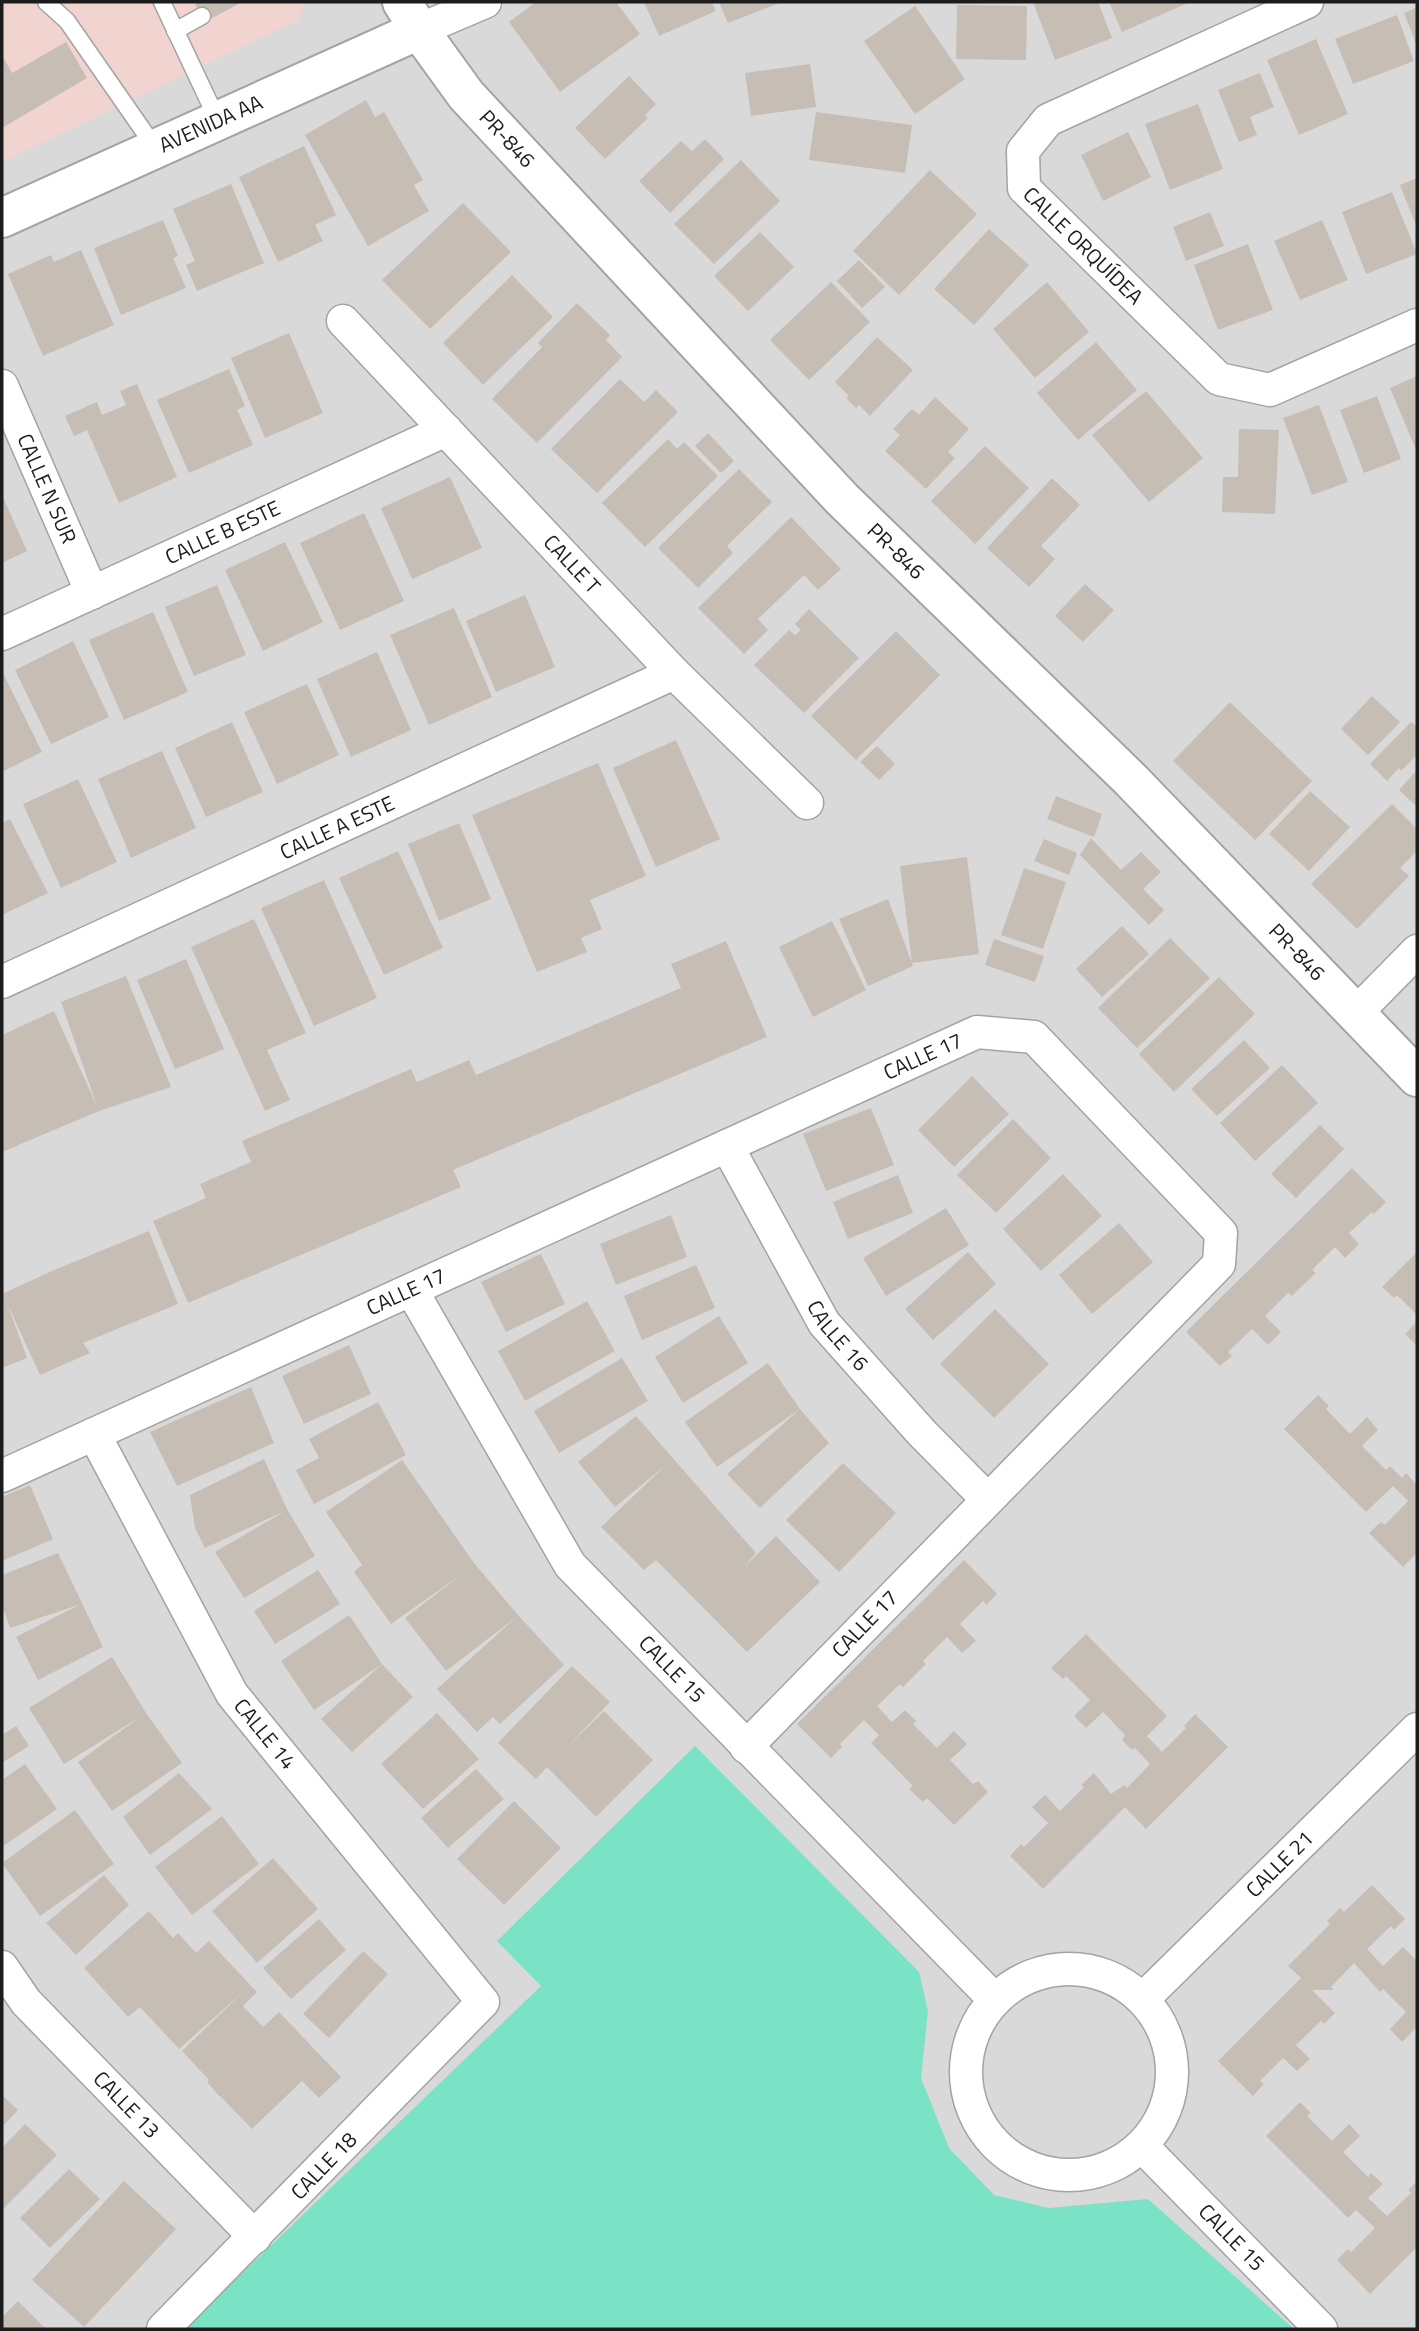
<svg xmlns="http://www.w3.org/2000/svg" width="1419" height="2331" font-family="'Titillium Web',sans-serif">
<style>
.residential{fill:#dad9d9}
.commercial{fill:#f1d4cf}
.pitch{fill:#7ae2c5}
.building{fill:#c6beb4}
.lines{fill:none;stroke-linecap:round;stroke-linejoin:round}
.service-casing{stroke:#a3a3a3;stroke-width:19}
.minor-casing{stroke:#a3a3a3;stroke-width:35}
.tertiary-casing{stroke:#a3a3a3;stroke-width:42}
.service{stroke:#fff;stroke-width:16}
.minor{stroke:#fff;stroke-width:32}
.tertiary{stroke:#fff;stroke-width:38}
.labels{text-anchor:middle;stroke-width:5;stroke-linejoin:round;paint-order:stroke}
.street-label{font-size:21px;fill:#1c1c1c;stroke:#fff}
</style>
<rect width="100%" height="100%" fill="#eeebe1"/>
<rect class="residential" x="2" y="2" width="1415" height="2327"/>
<path class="commercial" d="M 2,2 L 305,2 L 298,20 L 2,162 Z"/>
<path class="pitch" d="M 695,1746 L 919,1972 L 928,2011 L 921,2078 L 949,2148 L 994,2195 L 1049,2208 L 1148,2199 L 1294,2329 L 184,2329 L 541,1986 L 497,1941 Z"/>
<g class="building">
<path d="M 194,2 L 242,2 L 205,22 Z"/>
<path d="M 536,2 L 616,2 L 640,34 L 560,92 L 509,22 Z"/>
<path d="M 644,2 L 712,2 L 716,11 L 659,36 Z"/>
<path d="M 719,2 L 782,2 L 728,23 Z"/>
<path d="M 1033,2 L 1098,2 L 1112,38 L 1055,60 Z"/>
<path d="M 1109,2 L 1190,2 L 1122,32 Z"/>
<path d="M 957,5 L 1027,6 L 1026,60 L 956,59 Z"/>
<path d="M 915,6 L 965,79 L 915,114 L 864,41 Z"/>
<path d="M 1417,7 L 1417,46 L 1404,13 Z"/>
<path d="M 1397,15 L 1414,61 L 1353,84 L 1335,39 Z"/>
<path d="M 1316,39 L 1348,114 L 1299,135 L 1267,60 Z"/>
<path d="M 66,42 L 87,78 L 2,128 L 2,55 L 12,73 Z"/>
<path d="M 810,64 L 816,107 L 751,116 L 745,73 Z"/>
<path d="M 1260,73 L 1274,107 L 1250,117 L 1257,135 L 1239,142 L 1218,90 Z"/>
<path d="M 629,76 L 656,104 L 645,115 L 648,118 L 605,159 L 575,128 Z"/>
<path d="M 366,100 L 375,117 L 384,112 L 423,180 L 414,185 L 429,211 L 368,246 L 305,135 Z"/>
<path d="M 1198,104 L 1223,169 L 1170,190 L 1145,124 Z"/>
<path d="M 816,112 L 912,125 L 905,173 L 809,160 Z"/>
<path d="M 1128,132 L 1151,177 L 1103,201 L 1081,155 Z"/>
<path d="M 705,139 L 724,159 L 670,213 L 639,181 L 681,141 L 692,151 Z"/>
<path d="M 304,146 L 336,215 L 315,225 L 323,241 L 278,262 L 239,177 Z"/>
<path d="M 741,160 L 780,201 L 714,264 L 674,224 Z"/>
<path d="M 930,170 L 977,214 L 899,295 L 853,251 Z"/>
<path d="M 1417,178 L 1417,228 L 1400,185 Z"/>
<path d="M 231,184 L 264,263 L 197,291 L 186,265 L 195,261 L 173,209 Z"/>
<path d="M 1392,192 L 1417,254 L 1366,274 L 1342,212 Z"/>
<path d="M 463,203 L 511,252 L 430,329 L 382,280 Z"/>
<path d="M 1210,212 L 1224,246 L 1186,261 L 1173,227 Z"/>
<path d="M 163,220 L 178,256 L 173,258 L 186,288 L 121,315 L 94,248 Z"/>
<path d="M 1322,220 L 1348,280 L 1300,300 L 1274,241 Z"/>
<path d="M 989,229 L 1029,265 L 974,325 L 934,289 Z"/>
<path d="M 760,232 L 794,267 L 748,311 L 714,276 Z"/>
<path d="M 1248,244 L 1273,310 L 1218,330 L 1194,265 Z"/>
<path d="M 81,250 L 114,325 L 43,356 L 8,274 L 51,255 L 54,262 Z"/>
<path d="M 859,260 L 885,287 L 862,308 L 837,281 Z"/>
<path d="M 512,275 L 553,317 L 483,385 L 443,343 Z"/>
<path d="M 831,282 L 870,322 L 809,380 L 770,340 Z"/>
<path d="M 1047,282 L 1089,332 L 1035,378 L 993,329 Z"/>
<path d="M 577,303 L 610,335 L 606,340 L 622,357 L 537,443 L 492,399 L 542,347 L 538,343 Z"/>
<path d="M 289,333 L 323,413 L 265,438 L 231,358 Z"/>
<path d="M 877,337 L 913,370 L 870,416 L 859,405 L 856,408 L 846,398 L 849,396 L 835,382 Z"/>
<path d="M 1096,342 L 1137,390 L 1078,440 L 1037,393 Z"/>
<path d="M 229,369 L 245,406 L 237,410 L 253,445 L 189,473 L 157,400 Z"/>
<path d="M 1417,376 L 1417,452 L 1390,388 Z"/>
<path d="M 620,379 L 644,402 L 656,390 L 678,412 L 597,493 L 551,449 Z"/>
<path d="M 137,384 L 177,477 L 119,503 L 87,430 L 74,436 L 65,416 L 97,402 L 102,415 L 126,405 L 120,391 Z"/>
<path d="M 1146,391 L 1203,458 L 1149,502 L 1092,435 Z"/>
<path d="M 1377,396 L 1401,459 L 1364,473 L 1340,410 Z"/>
<path d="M 935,397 L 969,429 L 948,452 L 955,458 L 926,489 L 885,451 L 900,435 L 893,429 L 912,409 L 919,415 Z"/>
<path d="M 1319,405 L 1348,482 L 1312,495 L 1283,418 Z"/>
<path d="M 1239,429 L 1279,430 L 1275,514 L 1222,512 L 1223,477 L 1238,477 Z"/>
<path d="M 708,433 L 734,461 L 721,473 L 695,446 Z"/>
<path d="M 668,439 L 677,449 L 684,442 L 718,476 L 645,547 L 602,503 Z"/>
<path d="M 985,446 L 1029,488 L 975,544 L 931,501 Z"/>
<path d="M 739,469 L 772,502 L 727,546 L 733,553 L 698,588 L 658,548 Z"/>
<path d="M 450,477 L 482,548 L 412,579 L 381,508 Z"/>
<path d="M 1052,478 L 1080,505 L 1041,546 L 1055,559 L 1029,587 L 987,548 Z"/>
<path d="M 2,495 L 27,551 L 2,563 Z"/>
<path d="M 364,513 L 404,601 L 340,630 L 300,543 Z"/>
<path d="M 791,517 L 841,569 L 818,590 L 804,575 L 758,619 L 768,630 L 744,654 L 698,608 Z"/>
<path d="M 285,542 L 323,622 L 263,651 L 225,570 Z"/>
<path d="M 1085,584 L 1114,610 L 1083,642 L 1055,616 Z"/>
<path d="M 217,585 L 246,655 L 194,676 L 165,607 Z"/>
<path d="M 525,595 L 555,667 L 496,692 L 466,621 Z"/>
<path d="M 454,608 L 492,697 L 429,725 L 390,635 Z"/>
<path d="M 809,609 L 859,658 L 804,713 L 754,665 L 789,630 L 795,635 L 801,630 L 795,624 Z"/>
<path d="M 153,612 L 188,692 L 124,720 L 89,640 Z"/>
<path d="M 896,631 L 940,675 L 856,760 L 811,716 Z"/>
<path d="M 73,641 L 109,717 L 51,744 L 15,670 Z"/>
<path d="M 377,652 L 411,730 L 351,757 L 317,679 Z"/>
<path d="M 2,671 L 42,752 L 2,772 Z"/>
<path d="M 307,684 L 339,755 L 277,784 L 244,712 Z"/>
<path d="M 1372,696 L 1400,722 L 1368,755 L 1341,729 Z"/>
<path d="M 1230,702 L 1312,781 L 1255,840 L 1173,761 Z"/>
<path d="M 232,722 L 263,792 L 206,817 L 175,748 Z"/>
<path d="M 1411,722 L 1417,727 L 1417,755 L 1401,771 L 1399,768 L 1387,781 L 1370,764 Z"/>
<path d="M 676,740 L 720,839 L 656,867 L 613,768 Z"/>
<path d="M 877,746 L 895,764 L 879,780 L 860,762 Z"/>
<path d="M 162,751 L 196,828 L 131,858 L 98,779 Z"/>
<path d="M 598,763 L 646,876 L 590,900 L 602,929 L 581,938 L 587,952 L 537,972 L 472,815 Z"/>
<path d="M 1417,770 L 1417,807 L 1399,790 Z"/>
<path d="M 78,779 L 117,862 L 61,888 L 23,804 Z"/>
<path d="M 1310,791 L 1350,827 L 1309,871 L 1269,834 Z"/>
<path d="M 1056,796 L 1102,814 L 1094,837 L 1047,819 Z"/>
<path d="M 1392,804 L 1417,829 L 1417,851 L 1400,868 L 1409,876 L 1357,929 L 1311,884 Z"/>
<path d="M 10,819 L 48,893 L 2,915 L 2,823 Z"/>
<path d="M 459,823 L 491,899 L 439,921 L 408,844 Z"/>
<path d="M 1091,838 L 1121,870 L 1141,852 L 1161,872 L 1143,889 L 1164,910 L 1149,925 L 1080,855 Z"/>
<path d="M 1044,839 L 1077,853 L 1069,875 L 1034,861 Z"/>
<path d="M 398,851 L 443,948 L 384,975 L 339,878 Z"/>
<path d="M 967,857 L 979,954 L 912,963 L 913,966 L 868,986 L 839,919 L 888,899 L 912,963 L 900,866 Z"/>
<path d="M 1024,868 L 1066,882 L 1043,949 L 1001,935 Z"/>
<path d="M 324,880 L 377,998 L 314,1026 L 261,908 Z"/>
<path d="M 254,919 L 306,1033 L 267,1050 L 290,1100 L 265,1111 L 191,947 Z"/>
<path d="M 832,921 L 866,990 L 813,1017 L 779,947 Z"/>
<path d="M 1122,926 L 1149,954 L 1102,997 L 1076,969 Z"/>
<path d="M 1170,938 L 1210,978 L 1137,1048 L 1098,1008 Z"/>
<path d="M 994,939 L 1044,956 L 1035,982 L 985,965 Z"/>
<path d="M 726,941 L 767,1037 L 453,1170 L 461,1187 L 188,1303 L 153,1221 L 206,1198 L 200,1184 L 251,1162 L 242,1141 L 411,1069 L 417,1082 L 469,1060 L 476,1075 L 681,988 L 671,964 Z"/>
<path d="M 186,959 L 224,1049 L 175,1069 L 137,980 Z"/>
<path d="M 126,976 L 171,1087 L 99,1111 L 2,1152 L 2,1035 L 54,1011 L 97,1106 L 61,1002 Z"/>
<path d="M 1219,977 L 1255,1014 L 1174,1092 L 1139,1054 Z"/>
<path d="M 1244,1040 L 1270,1068 L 1217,1116 L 1191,1089 Z"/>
<path d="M 1282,1065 L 1318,1103 L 1255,1161 L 1220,1123 Z"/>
<path d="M 972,1076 L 1009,1114 L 954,1167 L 918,1130 Z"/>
<path d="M 871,1108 L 894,1165 L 826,1191 L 803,1134 Z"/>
<path d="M 1013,1119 L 1051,1158 L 996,1213 L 957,1175 Z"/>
<path d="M 1320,1125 L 1344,1149 L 1296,1198 L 1271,1174 Z"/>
<path d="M 1352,1168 L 1386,1202 L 1374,1214 L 1372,1212 L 1349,1233 L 1359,1244 L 1345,1258 L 1335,1247 L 1312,1270 L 1316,1273 L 1301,1287 L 1292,1296 L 1288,1293 L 1265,1316 L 1281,1332 L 1268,1345 L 1252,1329 L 1228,1352 L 1232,1356 L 1220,1366 L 1186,1332 Z"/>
<path d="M 1063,1174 L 1102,1216 L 1041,1271 L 1003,1229 Z"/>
<path d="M 898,1175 L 913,1213 L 848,1239 L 833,1202 Z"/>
<path d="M 946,1208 L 969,1245 L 886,1296 L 863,1258 Z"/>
<path d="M 671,1215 L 687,1257 L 616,1285 L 600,1244 Z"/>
<path d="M 1119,1223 L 1153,1262 L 1092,1314 L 1059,1275 Z"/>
<path d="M 149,1231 L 178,1304 L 83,1343 L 90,1353 L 40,1375 L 7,1303 L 27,1358 L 2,1368 L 2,1294 L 52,1271 Z"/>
<path d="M 968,1252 L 996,1284 L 933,1340 L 905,1309 Z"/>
<path d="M 1417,1252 L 1417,1315 L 1397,1295 L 1394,1298 L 1382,1287 Z"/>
<path d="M 541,1254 L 565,1304 L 506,1332 L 481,1282 Z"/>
<path d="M 696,1265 L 715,1308 L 642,1340 L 624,1296 Z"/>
<path d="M 587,1301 L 615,1351 L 525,1401 L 498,1351 Z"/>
<path d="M 995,1309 L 1049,1364 L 994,1418 L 940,1364 Z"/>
<path d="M 719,1316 L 748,1363 L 683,1403 L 655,1357 Z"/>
<path d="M 1417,1321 L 1417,1346 L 1405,1334 Z"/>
<path d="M 349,1345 L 371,1394 L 304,1424 L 282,1376 Z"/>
<path d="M 622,1358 L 648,1401 L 559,1453 L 534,1411 Z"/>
<path d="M 768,1363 L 800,1409 L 717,1467 L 685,1422 Z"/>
<path d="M 251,1387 L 274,1443 L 177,1486 L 150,1432 Z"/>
<path d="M 1318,1395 L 1329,1406 L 1326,1409 L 1350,1434 L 1367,1417 L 1378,1430 L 1362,1446 L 1386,1470 L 1390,1466 L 1402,1478 L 1406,1473 L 1417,1485 L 1417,1553 L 1403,1567 L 1369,1533 L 1381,1522 L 1385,1525 L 1408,1501 L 1393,1486 L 1366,1512 L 1284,1429 Z"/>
<path d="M 378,1402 L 406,1455 L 314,1504 L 296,1470 L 319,1458 L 309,1439 Z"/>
<path d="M 800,1409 L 829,1443 L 760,1508 L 727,1474 Z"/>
<path d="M 636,1416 L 756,1553 L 744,1567 L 776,1536 L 820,1582 L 747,1652 L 656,1560 L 644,1570 L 601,1527 L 666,1465 L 615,1507 L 578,1462 Z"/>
<path d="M 264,1459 L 287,1509 L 315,1556 L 244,1598 L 215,1552 L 285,1511 L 205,1548 L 195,1528 L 190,1495 Z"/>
<path d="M 402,1460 L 474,1563 L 518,1615 L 564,1665 L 500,1724 L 493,1717 L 477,1732 L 437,1689 L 514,1619 L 446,1671 L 405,1618 L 462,1574 L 391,1624 L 354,1572 L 362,1565 L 326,1512 Z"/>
<path d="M 843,1463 L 896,1513 L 839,1572 L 786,1520 Z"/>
<path d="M 30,1485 L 53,1539 L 2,1561 L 2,1497 Z"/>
<path d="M 58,1553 L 103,1647 L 38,1680 L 16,1637 L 81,1604 L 10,1628 L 2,1605 L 2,1575 Z"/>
<path d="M 964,1560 L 997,1594 L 986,1605 L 983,1601 L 960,1624 L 976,1641 L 962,1653 L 947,1637 L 923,1661 L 926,1664 L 903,1687 L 900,1684 L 877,1706 L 892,1722 L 905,1710 L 916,1721 L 913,1724 L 937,1748 L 954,1731 L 967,1744 L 950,1760 L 973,1784 L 978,1781 L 988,1792 L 954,1825 L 927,1798 L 923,1802 L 909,1789 L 913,1786 L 871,1743 L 879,1735 L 864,1720 L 840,1744 L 842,1747 L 831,1758 L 797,1724 Z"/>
<path d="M 318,1570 L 340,1604 L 275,1644 L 254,1611 Z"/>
<path d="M 349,1615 L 382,1664 L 314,1710 L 281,1661 Z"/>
<path d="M 1086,1634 L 1167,1716 L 1147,1736 L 1162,1752 L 1186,1728 L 1184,1726 L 1195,1714 L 1228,1747 L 1146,1829 L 1125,1807 L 1043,1889 L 1010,1856 L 1021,1844 L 1024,1847 L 1048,1823 L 1032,1807 L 1045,1795 L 1060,1811 L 1084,1787 L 1081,1785 L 1094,1773 L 1111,1794 L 1124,1785 L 1127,1788 L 1150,1764 L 1135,1748 L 1132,1750 L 1122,1740 L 1125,1735 L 1103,1712 L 1086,1728 L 1074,1716 L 1090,1700 L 1066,1676 L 1063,1679 L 1051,1668 Z"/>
<path d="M 112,1657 L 146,1713 L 182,1763 L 112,1811 L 78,1762 L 140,1717 L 64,1764 L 29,1708 Z"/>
<path d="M 382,1664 L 413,1697 L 352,1752 L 321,1719 Z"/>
<path d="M 572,1666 L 610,1702 L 566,1748 L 604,1711 L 653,1760 L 596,1817 L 547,1767 L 536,1779 L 498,1743 Z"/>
<path d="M 437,1713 L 479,1759 L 423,1809 L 381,1764 Z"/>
<path d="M 16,1726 L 29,1746 L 2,1763 L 2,1735 Z"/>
<path d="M 25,1764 L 57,1809 L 2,1847 L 2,1780 Z"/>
<path d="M 476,1769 L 504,1799 L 448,1848 L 421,1818 Z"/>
<path d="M 179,1773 L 212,1809 L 150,1855 L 123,1817 Z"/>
<path d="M 514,1801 L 561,1848 L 504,1905 L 457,1859 Z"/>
<path d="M 75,1810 L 114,1864 L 40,1916 L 2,1863 Z"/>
<path d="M 222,1816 L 259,1864 L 192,1915 L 155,1867 Z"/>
<path d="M 273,1858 L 318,1909 L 257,1963 L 212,1911 Z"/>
<path d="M 104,1875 L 129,1905 L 76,1955 L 46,1923 Z"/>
<path d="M 1372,1885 L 1405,1919 L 1394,1930 L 1391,1926 L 1367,1949 L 1383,1966 L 1403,1947 L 1417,1961 L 1417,2027 L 1402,2042 L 1390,2029 L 1406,2012 L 1383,1989 L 1380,1992 L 1354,1963 L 1331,1987 L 1334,1990 L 1312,1990 L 1335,2013 L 1324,2024 L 1321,2021 L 1296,2045 L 1310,2059 L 1297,2071 L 1283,2058 L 1260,2081 L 1264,2084 L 1253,2096 L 1218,2061 L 1301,1978 L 1288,1966 L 1330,1924 L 1327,1921 L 1340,1908 L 1344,1912 Z"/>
<path d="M 149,1911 L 173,1938 L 178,1933 L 196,1953 L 209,1941 L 257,1992 L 243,2006 L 263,2027 L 279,2012 L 341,2077 L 319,2098 L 302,2081 L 252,2129 L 221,2097 L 228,2090 L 220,2097 L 207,2082 L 209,2080 L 182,2051 L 243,1992 L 179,2049 L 140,2007 L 128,2017 L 84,1968 Z"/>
<path d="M 319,1919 L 346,1950 L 291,1999 L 263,1968 Z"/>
<path d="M 363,1951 L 388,1974 L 329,2038 L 303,2014 Z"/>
<path d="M 2,2095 L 18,2110 L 2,2127 Z"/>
<path d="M 1300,2102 L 1311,2113 L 1307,2116 L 1332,2141 L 1349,2124 L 1360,2136 L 1343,2152 L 1368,2177 L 1371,2173 L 1383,2184 L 1368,2198 L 1387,2216 L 1411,2193 L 1408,2190 L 1417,2181 L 1417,2247 L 1370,2294 L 1337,2260 L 1348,2249 L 1351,2252 L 1375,2228 L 1356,2210 L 1348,2218 L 1266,2136 Z"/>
<path d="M 25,2124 L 57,2155 L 2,2210 L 2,2148 Z"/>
<path d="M 69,2169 L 100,2199 L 50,2248 L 20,2218 Z"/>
<path d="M 124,2181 L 176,2229 L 84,2327 L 32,2280 Z"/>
<path d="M 18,2301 L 46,2329 L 2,2329 L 2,2317 Z"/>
</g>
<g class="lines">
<defs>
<g id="service">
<path d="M 46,2 L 67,21 L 156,149"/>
<path d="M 162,2 L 218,121"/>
<path d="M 175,31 L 202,16"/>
</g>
<g id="minor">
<path id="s1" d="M 1307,2 L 1048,120 L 1023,151 L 1024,188 L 1219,379 L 1270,390 L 1417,325"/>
<path d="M 419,30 L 485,2"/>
<path id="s2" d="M 343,321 L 674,673 L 807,803"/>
<path id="s3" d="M 2,386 L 92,593"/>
<path id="s4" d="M 2,634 L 446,430"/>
<path id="s5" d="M 2,982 L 674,673"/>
<path d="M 1357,1012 L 1417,951"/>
<path id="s6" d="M 727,1146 L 824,1323 L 921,1432 L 987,1499"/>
<path id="s7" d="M 412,1291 L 570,1565 L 995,2000"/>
<path id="s8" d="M 94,1434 L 232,1694 L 483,2002 L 163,2329"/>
<path id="s9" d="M 2,1476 L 977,1032 L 1034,1037 L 1221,1233 L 1219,1264 L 746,1747"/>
<path id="s10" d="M 2,1967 L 26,2002 L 255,2237"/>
<circle cx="1069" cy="2072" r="103"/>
<path id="s11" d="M 1143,1999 L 1417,1729"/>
<path id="s12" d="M 1142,2146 L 1321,2329"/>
</g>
<g id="tertiary">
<path id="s13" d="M 402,2 L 419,30 L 466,95 L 842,499 L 1132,781 L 1417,1077"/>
<path id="s14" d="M 2,218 L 419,30"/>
</g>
</defs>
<use href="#service" class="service-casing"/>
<use href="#minor" class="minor-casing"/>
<use href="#tertiary" class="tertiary-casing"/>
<use href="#service" class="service"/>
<use href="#minor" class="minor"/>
<use href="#tertiary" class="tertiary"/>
</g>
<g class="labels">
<g class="street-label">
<text dy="7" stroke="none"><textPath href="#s14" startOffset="229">AVENIDA AA</textPath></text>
<text dy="7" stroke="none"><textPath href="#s13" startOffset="173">PR-846</textPath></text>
<text dy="7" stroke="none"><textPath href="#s1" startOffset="444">CALLE ORQUÍDEA</textPath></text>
<text dy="7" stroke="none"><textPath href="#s3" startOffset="112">CALLE N SUR</textPath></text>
<text dy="7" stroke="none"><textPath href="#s4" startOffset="243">CALLE B ESTE</textPath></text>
<text dy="7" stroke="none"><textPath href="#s13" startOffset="740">PR-846</textPath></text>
<text dy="7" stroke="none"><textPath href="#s2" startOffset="334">CALLE T</textPath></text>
<text dy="7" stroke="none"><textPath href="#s5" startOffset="369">CALLE A ESTE</textPath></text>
<text dy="7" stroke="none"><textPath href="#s13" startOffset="1307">PR-846</textPath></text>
<text dy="7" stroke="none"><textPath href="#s9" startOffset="1012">CALLE 17</textPath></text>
<text dy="7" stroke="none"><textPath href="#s9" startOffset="444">CALLE 17</textPath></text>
<text dy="7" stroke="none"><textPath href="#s6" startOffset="220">CALLE 16</textPath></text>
<text transform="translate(865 1624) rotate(-46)" y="7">CALLE 17</text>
<text dy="7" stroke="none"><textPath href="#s7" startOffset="462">CALLE 15</textPath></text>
<text dy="7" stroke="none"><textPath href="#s8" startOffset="346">CALLE 14</textPath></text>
<text dy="7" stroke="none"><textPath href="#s11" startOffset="192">CALLE 21</textPath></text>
<text dy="7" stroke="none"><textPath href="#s10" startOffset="186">CALLE 13</textPath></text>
<text transform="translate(324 2166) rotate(-46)" y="7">CALLE 18</text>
<text dy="7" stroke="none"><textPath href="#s12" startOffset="128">CALLE 15</textPath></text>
</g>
</g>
<rect width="1419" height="2331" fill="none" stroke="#1c1c1c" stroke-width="7"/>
</svg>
